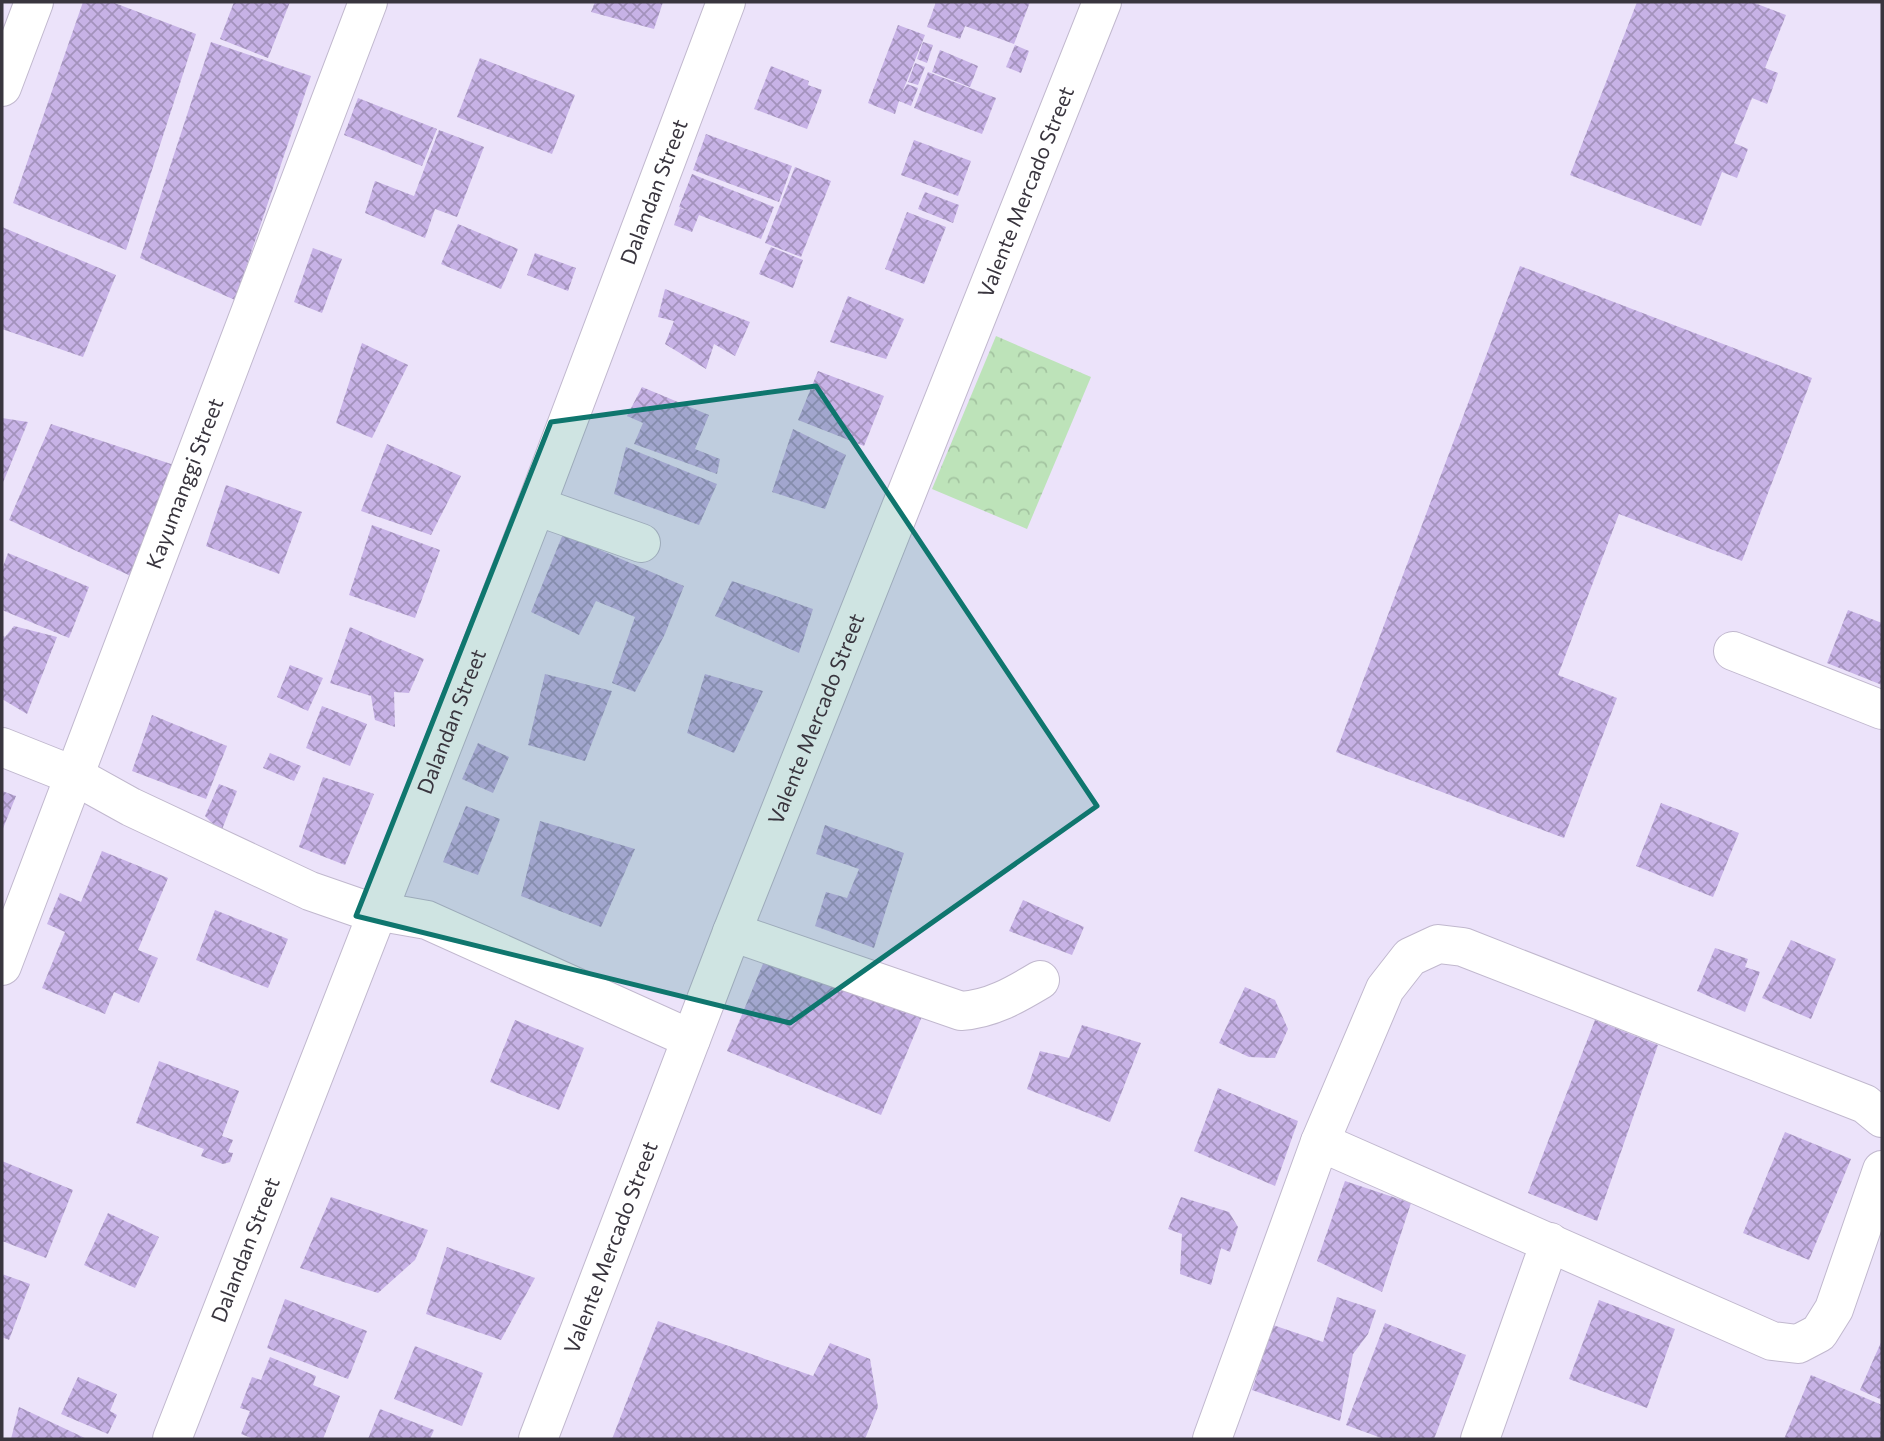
<svg xmlns="http://www.w3.org/2000/svg" width="1884" height="1441" font-family="Commissioner,sans-serif">
<style>
.park{fill:url(#park-crowns)}
.building{fill:url(#building-cross-hatch)}
.lines{fill:none;stroke-linecap:round;stroke-linejoin:round}
.minor-casing{stroke:#c1b8ce;stroke-width:40}
.minor{stroke:#fff;stroke-width:38}
.marked{fill:#0f766e;fill-opacity:0.2;stroke:#0f766e;stroke-width:5;stroke-linejoin:round}
.labels{text-anchor:middle;stroke-width:5;stroke-linejoin:round;paint-order:stroke}
.street-label{font-size:21px;fill:#39353e;stroke:#ece3fa}
</style>
<defs>
<pattern id="park-crowns" width="20" height="18" patternUnits="userSpaceOnUse" patternTransform="scale(1.75)"><rect width="20" height="18" fill="#bde3b9"/><path d="M2 6a3 3 0 1 1 6 0M12 15a3 3 0 1 1 6 0" fill="none" stroke="#a3c3a0"/></pattern>
<pattern id="building-cross-hatch" width="8" height="8" patternUnits="userSpaceOnUse" patternTransform="scale(1.75)"><rect width="8" height="8" fill="#c7b2e6"/><path d="M0 0l8 8M0 8l8-8" fill="none" stroke="#a392bc"/></pattern>
</defs>
<rect width="100%" height="100%" fill="#ece3fa"/>
<path class="park" d="M 996,336 L 1091,377 L 1027,529 L 932,489 Z"/>
<g class="building">
<path d="M 83,2 L 112,2 L 196,34 L 126,250 L 13,203 Z"/>
<path d="M 234,2 L 290,2 L 268,58 L 220,39 Z"/>
<path d="M 595,2 L 663,2 L 654,29 L 591,12 Z"/>
<path d="M 936,2 L 1030,2 L 1014,44 L 965,26 L 960,39 L 927,27 Z"/>
<path d="M 1637,2 L 1752,2 L 1786,15 L 1765,68 L 1778,73 L 1767,104 L 1752,98 L 1734,143 L 1748,149 L 1737,178 L 1722,172 L 1701,226 L 1570,175 Z"/>
<path d="M 898,25 L 925,35 L 902,93 L 907,84 L 918,88 L 911,106 L 899,101 L 895,114 L 868,103 Z"/>
<path d="M 211,42 L 311,76 L 235,300 L 140,258 Z"/>
<path d="M 923,42 L 933,45 L 927,63 L 917,59 Z"/>
<path d="M 1015,45 L 1029,51 L 1021,73 L 1006,67 Z"/>
<path d="M 940,50 L 978,66 L 970,87 L 932,72 Z"/>
<path d="M 480,58 L 575,95 L 552,154 L 457,117 Z"/>
<path d="M 915,63 L 925,67 L 918,85 L 908,82 Z"/>
<path d="M 771,66 L 809,81 L 808,85 L 822,90 L 807,129 L 754,109 Z"/>
<path d="M 928,72 L 996,98 L 982,134 L 914,108 Z"/>
<path d="M 358,98 L 437,129 L 422,166 L 344,135 Z"/>
<path d="M 439,130 L 484,147 L 457,217 L 435,209 L 425,238 L 365,213 L 375,181 L 414,196 Z"/>
<path d="M 706,134 L 792,166 L 779,202 L 693,170 Z"/>
<path d="M 914,140 L 971,161 L 958,196 L 901,175 Z"/>
<path d="M 795,167 L 831,181 L 801,257 L 765,243 Z"/>
<path d="M 692,174 L 774,207 L 761,239 L 699,215 L 692,232 L 674,225 L 680,208 L 692,212 L 679,207 Z"/>
<path d="M 925,192 L 959,205 L 953,223 L 918,209 Z"/>
<path d="M 907,212 L 946,227 L 924,284 L 885,269 Z"/>
<path d="M 458,224 L 518,249 L 501,289 L 441,264 Z"/>
<path d="M 2,227 L 116,275 L 83,357 L 2,329 Z"/>
<path d="M 771,247 L 803,260 L 793,288 L 759,274 Z"/>
<path d="M 313,248 L 342,259 L 322,313 L 294,302 Z"/>
<path d="M 535,253 L 576,268 L 568,291 L 527,275 Z"/>
<path d="M 1520,266 L 1812,378 L 1742,561 L 1619,514 L 1558,675 L 1617,698 L 1564,838 L 1336,752 Z"/>
<path d="M 665,289 L 750,322 L 735,356 L 714,344 L 706,369 L 665,344 L 674,321 L 658,317 Z"/>
<path d="M 848,296 L 904,319 L 886,359 L 830,342 Z"/>
<path d="M 362,343 L 408,365 L 372,438 L 336,423 Z"/>
<path d="M 818,371 L 884,396 L 864,446 L 798,420 Z"/>
<path d="M 642,387 L 709,415 L 695,449 L 720,459 L 717,474 L 634,444 L 643,423 L 627,416 Z"/>
<path d="M 2,418 L 28,422 L 2,485 Z"/>
<path d="M 51,424 L 174,465 L 133,577 L 9,520 Z"/>
<path d="M 793,429 L 846,455 L 825,509 L 772,492 Z"/>
<path d="M 387,444 L 461,476 L 431,535 L 361,511 Z"/>
<path d="M 626,447 L 717,484 L 699,525 L 614,494 Z"/>
<path d="M 226,485 L 302,512 L 279,574 L 206,546 Z"/>
<path d="M 372,525 L 440,550 L 415,618 L 349,595 Z"/>
<path d="M 563,534 L 684,586 L 665,634 L 635,692 L 612,683 L 635,617 L 596,601 L 579,635 L 531,612 Z"/>
<path d="M 8,553 L 89,587 L 69,638 L 2,610 L 2,569 Z"/>
<path d="M 732,581 L 813,609 L 799,653 L 715,616 Z"/>
<path d="M 1848,610 L 1882,623 L 1882,685 L 1827,663 Z"/>
<path d="M 14,626 L 57,637 L 27,714 L 2,699 L 2,635 L 5,637 Z"/>
<path d="M 350,627 L 424,659 L 409,693 L 394,692 L 395,727 L 375,720 L 371,696 L 330,683 Z"/>
<path d="M 290,665 L 323,678 L 308,711 L 277,697 Z"/>
<path d="M 545,674 L 612,691 L 585,761 L 528,745 Z"/>
<path d="M 705,674 L 763,691 L 734,753 L 687,733 Z"/>
<path d="M 322,706 L 367,724 L 350,766 L 306,748 Z"/>
<path d="M 152,715 L 227,746 L 206,799 L 132,771 Z"/>
<path d="M 478,743 L 509,757 L 493,793 L 462,779 Z"/>
<path d="M 270,753 L 301,766 L 294,781 L 263,768 Z"/>
<path d="M 323,777 L 374,794 L 345,865 L 299,847 Z"/>
<path d="M 219,784 L 237,791 L 221,832 L 205,816 Z"/>
<path d="M 2,791 L 16,796 L 2,831 Z"/>
<path d="M 1661,803 L 1739,833 L 1713,897 L 1636,866 Z"/>
<path d="M 466,806 L 500,819 L 478,875 L 443,862 Z"/>
<path d="M 540,821 L 635,849 L 601,927 L 521,896 Z"/>
<path d="M 825,825 L 904,853 L 874,948 L 815,926 L 826,892 L 847,898 L 859,869 L 816,854 Z"/>
<path d="M 102,851 L 168,878 L 138,950 L 158,958 L 139,1003 L 114,992 L 105,1014 L 42,988 L 65,932 L 47,924 L 60,893 L 81,902 Z"/>
<path d="M 1023,900 L 1084,927 L 1072,955 L 1009,931 Z"/>
<path d="M 215,910 L 288,939 L 268,988 L 196,960 Z"/>
<path d="M 1791,940 L 1836,959 L 1811,1019 L 1762,998 Z"/>
<path d="M 1715,948 L 1748,959 L 1745,967 L 1760,972 L 1745,1012 L 1697,991 Z"/>
<path d="M 769,949 L 923,1014 L 881,1115 L 727,1051 Z"/>
<path d="M 1245,987 L 1275,1000 L 1288,1029 L 1275,1058 L 1249,1057 L 1219,1043 Z"/>
<path d="M 515,1020 L 584,1048 L 559,1110 L 490,1082 Z"/>
<path d="M 1595,1020 L 1658,1045 L 1597,1221 L 1528,1193 Z"/>
<path d="M 1082,1025 L 1141,1043 L 1110,1122 L 1027,1089 L 1040,1051 L 1069,1058 Z"/>
<path d="M 159,1061 L 239,1091 L 222,1136 L 233,1140 L 228,1152 L 233,1153 L 230,1162 L 223,1164 L 201,1156 L 204,1149 L 136,1123 Z"/>
<path d="M 1218,1088 L 1298,1121 L 1275,1186 L 1194,1151 Z"/>
<path d="M 1785,1132 L 1851,1159 L 1809,1260 L 1743,1233 Z"/>
<path d="M 2,1161 L 73,1190 L 46,1258 L 2,1241 Z"/>
<path d="M 1345,1181 L 1411,1203 L 1382,1292 L 1317,1261 Z"/>
<path d="M 331,1197 L 428,1230 L 415,1260 L 378,1293 L 300,1268 Z"/>
<path d="M 1181,1197 L 1229,1212 L 1238,1227 L 1230,1252 L 1221,1248 L 1211,1285 L 1180,1274 L 1182,1234 L 1168,1229 Z"/>
<path d="M 108,1213 L 159,1237 L 135,1288 L 84,1265 Z"/>
<path d="M 447,1247 L 535,1278 L 501,1340 L 426,1314 Z"/>
<path d="M 2,1274 L 30,1284 L 9,1340 L 2,1337 Z"/>
<path d="M 1337,1297 L 1376,1310 L 1368,1334 L 1353,1354 L 1340,1421 L 1252,1390 L 1273,1325 L 1323,1342 Z"/>
<path d="M 285,1299 L 367,1331 L 348,1379 L 267,1348 Z"/>
<path d="M 1599,1300 L 1675,1329 L 1647,1408 L 1569,1379 Z"/>
<path d="M 658,1321 L 813,1376 L 830,1343 L 870,1359 L 878,1407 L 865,1439 L 612,1439 Z"/>
<path d="M 1385,1323 L 1466,1355 L 1434,1439 L 1384,1439 L 1346,1425 Z"/>
<path d="M 1882,1340 L 1882,1400 L 1860,1390 Z"/>
<path d="M 415,1346 L 483,1373 L 462,1426 L 394,1399 Z"/>
<path d="M 270,1357 L 316,1376 L 313,1385 L 340,1396 L 323,1439 L 254,1439 L 241,1434 L 250,1411 L 240,1408 L 252,1377 L 261,1380 Z"/>
<path d="M 1811,1375 L 1882,1405 L 1882,1439 L 1784,1439 Z"/>
<path d="M 78,1377 L 117,1394 L 110,1411 L 117,1415 L 108,1434 L 61,1414 Z"/>
<path d="M 19,1407 L 87,1439 L 11,1439 Z"/>
<path d="M 380,1409 L 434,1430 L 430,1439 L 368,1439 Z"/>
</g>
<g class="lines">
<defs>
<g id="minor">
<path d="M 2,87 L 34,2"/>
<path d="M 536,506 L 641,543"/>
<path d="M 1733,651 L 1882,710"/>
<path d="M 2,747 L 75,776 L 131,807 L 310,891 L 359,908 L 427,920 L 691,1039"/>
<path d="M 732,932 L 961,1011 C 991,1009 1015,995 1040,980"/>
<path id="s1" d="M 2,966 L 368,2"/>
<path d="M 1320,1142 L 1772,1341 L 1798,1344 L 1819,1333 L 1834,1309 L 1882,1170"/>
<path id="s2" d="M 172,1439 L 536,506 L 726,2"/>
<path id="s3" d="M 538,1439 L 732,932 L 1102,2"/>
<path d="M 1212,1439 L 1320,1142 L 1385,989 L 1410,957 L 1438,944 L 1463,947 L 1865,1104 L 1882,1118"/>
<path d="M 1480,1439 L 1550,1242"/>
</g>
</defs>
<use href="#minor" class="minor-casing"/>
<use href="#minor" class="minor"/>
</g>
<path class="marked" d="M 816,386 L 1097,806 L 790,1023 L 356,916 L 551,422 Z"/>
<g class="labels">
<g class="street-label">
<text dy="7" stroke="none"><textPath href="#s2" startOffset="1337">Dalandan Street</textPath></text>
<text dy="7" stroke="none"><textPath href="#s3" startOffset="1339">Valente Mercado Street</textPath></text>
<text dy="7" stroke="none"><textPath href="#s1" startOffset="516">Kayumanggi Street</textPath></text>
<text dy="7" stroke="none"><textPath href="#s3" startOffset="772">Valente Mercado Street</textPath></text>
<text dy="7" stroke="none"><textPath href="#s2" startOffset="770">Dalandan Street</textPath></text>
<text dy="7" stroke="none"><textPath href="#s3" startOffset="205">Valente Mercado Street</textPath></text>
<text dy="7" stroke="none"><textPath href="#s2" startOffset="203">Dalandan Street</textPath></text>
</g>
</g>
<rect width="1884" height="1441" fill="none" stroke="#39353e" stroke-width="7"/>
</svg>
